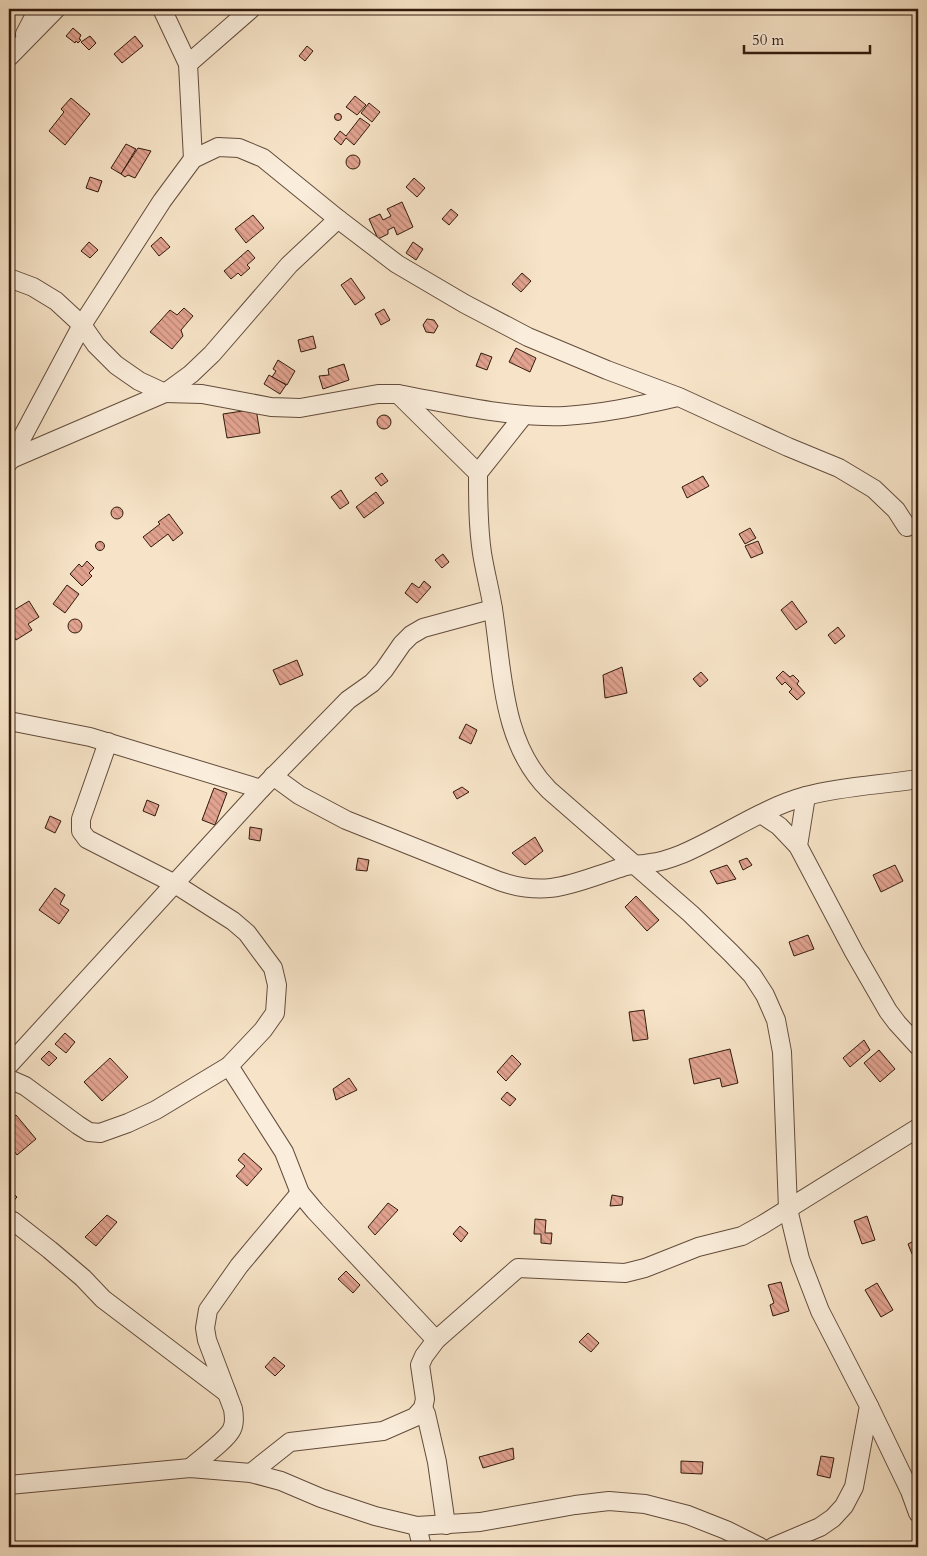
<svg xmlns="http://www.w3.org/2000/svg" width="927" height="1556" font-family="Cardo,serif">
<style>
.building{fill:url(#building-back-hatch);stroke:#321a0d}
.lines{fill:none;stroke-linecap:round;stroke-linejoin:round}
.minor-casing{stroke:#634c3c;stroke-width:20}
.minor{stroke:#faeddb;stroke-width:18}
</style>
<defs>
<pattern id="building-back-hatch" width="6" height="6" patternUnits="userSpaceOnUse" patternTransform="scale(1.25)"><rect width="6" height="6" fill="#e2a390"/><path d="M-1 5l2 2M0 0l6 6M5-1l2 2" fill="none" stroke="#b88474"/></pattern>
</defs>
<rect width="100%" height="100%" fill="#f7e4c8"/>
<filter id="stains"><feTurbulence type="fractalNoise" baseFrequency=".004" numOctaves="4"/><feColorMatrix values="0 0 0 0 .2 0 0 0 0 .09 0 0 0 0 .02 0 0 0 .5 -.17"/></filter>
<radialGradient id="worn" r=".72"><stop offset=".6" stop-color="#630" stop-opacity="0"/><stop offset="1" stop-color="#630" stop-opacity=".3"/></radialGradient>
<g class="building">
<path d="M 73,28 L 81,35 L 79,39 L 81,40 L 78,43 L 76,41 L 75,43 L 66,36 Z"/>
<path d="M 90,36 L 96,43 L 89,50 L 81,42 Z"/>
<path d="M 135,36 L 143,46 L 122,63 L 114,54 Z"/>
<path d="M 307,46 L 313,51 L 305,61 L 299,56 Z"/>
<path d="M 355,96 L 366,105 L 357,115 L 346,107 Z"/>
<path d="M 71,98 L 90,114 L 65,145 L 49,131 L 64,112 L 61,109 Z"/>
<path d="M 369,103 L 380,112 L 372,122 L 361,113 Z"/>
<circle cx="338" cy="117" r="3.5"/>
<path d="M 360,118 L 370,125 L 354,145 L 346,138 L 341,145 L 334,139 L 340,131 L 346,136 Z"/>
<path d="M 126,144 L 136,149 L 121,174 L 111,168 Z"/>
<path d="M 138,148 L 151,151 L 135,178 L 128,175 L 125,177 L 121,174 Z"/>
<circle cx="353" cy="162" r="7"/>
<path d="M 90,177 L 102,181 L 98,192 L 86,188 Z"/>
<path d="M 414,178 L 425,188 L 417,197 L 406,187 Z"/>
<path d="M 402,202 L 413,227 L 397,235 L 394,227 L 388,230 L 388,234 L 378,239 L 369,219 L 380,214 L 383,220 L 391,216 L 387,209 Z"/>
<path d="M 451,209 L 458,215 L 449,225 L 442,219 Z"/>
<path d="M 253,215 L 264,228 L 246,243 L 235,229 Z"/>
<path d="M 161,237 L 170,247 L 159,256 L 151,246 Z"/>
<path d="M 89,242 L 98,250 L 90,258 L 81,251 Z"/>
<path d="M 413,242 L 423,249 L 416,260 L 406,253 Z"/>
<path d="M 248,250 L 255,258 L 247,265 L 250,268 L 241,276 L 238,273 L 231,279 L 224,271 Z"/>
<path d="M 522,273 L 531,281 L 521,292 L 512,284 Z"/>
<path d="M 351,278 L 365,298 L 355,305 L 341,285 Z"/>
<path d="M 184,308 L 193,316 L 181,330 L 183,336 L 172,349 L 150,332 L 170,310 L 177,315 Z"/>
<path d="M 384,309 L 390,320 L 381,325 L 375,314 Z"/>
<path d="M 427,319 L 434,320 L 438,326 L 434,333 L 426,332 L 423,325 Z"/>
<path d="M 313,336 L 316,348 L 301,352 L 298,340 Z"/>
<path d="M 516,348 L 536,358 L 530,372 L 509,362 Z"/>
<path d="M 481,353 L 492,357 L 487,370 L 476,366 Z"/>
<path d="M 278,360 L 295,371 L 287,385 L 272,377 L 276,371 L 273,369 Z"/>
<path d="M 344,364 L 349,380 L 323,389 L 319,376 L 329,375 L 328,369 Z"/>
<path d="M 269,375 L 286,385 L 280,394 L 264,384 Z"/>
<path d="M 256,409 L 260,433 L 227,438 L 223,414 Z"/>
<circle cx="384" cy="422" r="7"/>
<path d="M 382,473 L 388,481 L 381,486 L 375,478 Z"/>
<path d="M 703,476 L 709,486 L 687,498 L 682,487 Z"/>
<path d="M 341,490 L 349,503 L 340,509 L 331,497 Z"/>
<path d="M 376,492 L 384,503 L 364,518 L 356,507 Z"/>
<circle cx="117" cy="513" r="6"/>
<path d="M 169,514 L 183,533 L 173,541 L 168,534 L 151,547 L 143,537 L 160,524 L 158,522 Z"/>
<path d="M 750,528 L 756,538 L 745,544 L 739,534 Z"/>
<path d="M 758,541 L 763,553 L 751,558 L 745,546 Z"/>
<circle cx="100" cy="546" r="4.5"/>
<path d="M 443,554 L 449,562 L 442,568 L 435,560 Z"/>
<path d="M 87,561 L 94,568 L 89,573 L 92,576 L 82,586 L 70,574 L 79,564 L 82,567 Z"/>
<path d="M 424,581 L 431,587 L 417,603 L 405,593 L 412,583 L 419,588 Z"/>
<path d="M 67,585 L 79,594 L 65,613 L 53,604 Z"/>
<path d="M 29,601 L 39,617 L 28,624 L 32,630 L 16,640 L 9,628 L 9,613 Z"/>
<path d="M 792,601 L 807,622 L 796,630 L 781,610 Z"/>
<circle cx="75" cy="626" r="7"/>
<path d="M 838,627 L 845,636 L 835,644 L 828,635 Z"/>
<path d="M 297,660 L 303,675 L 280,685 L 273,670 Z"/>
<path d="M 622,667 L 627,693 L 605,698 L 603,675 Z"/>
<path d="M 783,671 L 790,677 L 793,675 L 799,681 L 797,684 L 805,693 L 797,700 L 789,692 L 792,689 L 785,682 L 782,685 L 776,678 Z"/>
<path d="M 701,672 L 708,680 L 700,687 L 693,679 Z"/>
<path d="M 918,681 L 918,695 L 914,694 Z"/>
<path d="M 466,724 L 477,730 L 471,744 L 459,738 Z"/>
<path d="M 462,787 L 469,792 L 457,799 L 453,792 Z"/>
<path d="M 214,788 L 227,793 L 215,825 L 202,820 Z"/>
<path d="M 147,800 L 159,805 L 155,816 L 143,811 Z"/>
<path d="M 50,816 L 61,821 L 55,833 L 45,828 Z"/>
<path d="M 250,827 L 262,829 L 260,841 L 249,839 Z"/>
<path d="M 535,837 L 543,851 L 525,865 L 512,853 Z"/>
<path d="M 358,858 L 369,860 L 367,871 L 356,870 Z"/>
<path d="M 747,858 L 752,865 L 743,870 L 739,861 Z"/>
<path d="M 727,865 L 736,879 L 717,884 L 710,871 Z"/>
<path d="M 895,865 L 903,881 L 881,892 L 873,875 Z"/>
<path d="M 55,888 L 65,895 L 60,904 L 69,910 L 59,924 L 39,910 Z"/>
<path d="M 636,896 L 659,920 L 647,931 L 625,907 Z"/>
<path d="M 808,935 L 814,949 L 794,956 L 789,942 Z"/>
<path d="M 644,1010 L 648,1039 L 633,1041 L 629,1012 Z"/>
<path d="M 65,1033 L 75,1042 L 66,1053 L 55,1044 Z"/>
<path d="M 864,1040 L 870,1050 L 850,1067 L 843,1058 Z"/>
<path d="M 730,1049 L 738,1083 L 722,1087 L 720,1078 L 694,1084 L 689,1059 Z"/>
<path d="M 879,1050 L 895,1069 L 880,1082 L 864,1063 Z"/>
<path d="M 49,1051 L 57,1058 L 49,1066 L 41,1059 Z"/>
<path d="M 512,1055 L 521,1064 L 506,1081 L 497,1072 Z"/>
<path d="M 110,1058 L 128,1077 L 102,1101 L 84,1082 Z"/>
<path d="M 349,1078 L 357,1090 L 336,1100 L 333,1089 Z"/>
<path d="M 507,1092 L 516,1099 L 510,1106 L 501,1099 Z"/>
<path d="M 16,1115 L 36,1139 L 17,1155 L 9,1144 L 9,1121 Z"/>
<path d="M 244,1153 L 262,1169 L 247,1186 L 236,1176 L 245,1166 L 238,1160 Z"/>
<path d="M 9,1189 L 17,1197 L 9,1206 Z"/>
<path d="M 612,1195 L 623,1197 L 622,1205 L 610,1206 Z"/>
<path d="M 388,1203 L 398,1210 L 375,1235 L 368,1227 Z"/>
<path d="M 107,1215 L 117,1222 L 96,1246 L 85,1237 Z"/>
<path d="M 867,1216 L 875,1240 L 862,1244 L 854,1221 Z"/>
<path d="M 535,1219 L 546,1220 L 545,1233 L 552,1233 L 551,1244 L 541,1243 L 541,1234 L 534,1234 Z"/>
<path d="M 460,1226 L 468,1233 L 461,1242 L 453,1234 Z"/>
<path d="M 918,1239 L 918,1251 L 912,1254 L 908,1244 Z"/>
<path d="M 346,1271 L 360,1285 L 353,1293 L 338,1279 Z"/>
<path d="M 781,1282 L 789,1311 L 773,1316 L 770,1305 L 774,1303 L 768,1285 Z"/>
<path d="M 877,1283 L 893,1310 L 881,1317 L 865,1290 Z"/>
<path d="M 588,1333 L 599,1343 L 591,1352 L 579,1342 Z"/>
<path d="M 274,1357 L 285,1366 L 275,1376 L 265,1367 Z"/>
<path d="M 513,1448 L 514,1459 L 483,1468 L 479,1457 Z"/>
<path d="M 821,1456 L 834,1458 L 830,1478 L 817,1475 Z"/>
<path d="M 681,1461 L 703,1462 L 702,1474 L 681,1473 Z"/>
</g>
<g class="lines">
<defs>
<g id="minor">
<path d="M 162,9 L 188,64 L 193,159"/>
<path d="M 25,34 L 38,9"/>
<path d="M 9,57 L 56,9"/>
<path d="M 188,64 L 251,9"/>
<path d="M 9,278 L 33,287 L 56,301 L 82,325 L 96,345 L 116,365 L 139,381 L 165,393 L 202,394 L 271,407 L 300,408 L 378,394 L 398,394 C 453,404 509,418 565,416 C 604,414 641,405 678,397"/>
<path d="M 398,394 L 478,473 C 478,500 478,526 482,553 C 485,572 490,590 493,609 C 503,672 501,742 549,790 L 691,914 L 731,953 L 752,975 L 765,995 L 776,1020 L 782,1052 L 788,1209 L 800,1259 L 820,1311 L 869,1406 L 854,1487 L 844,1506 L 833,1518 L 820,1527 L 773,1547"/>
<path d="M 9,460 L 165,393 L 191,374 L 212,354 L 289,265 L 338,219"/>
<path d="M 9,462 L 82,325 L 162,201 L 193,159 L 218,147 L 239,148 L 263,158 L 338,219 L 397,264 L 465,304 L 528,337 L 607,370 L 679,397 L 788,447 L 839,468 L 874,489 L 896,510 L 907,527"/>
<path d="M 478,473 L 524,415"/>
<path d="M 9,721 L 90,737 L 261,789 L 348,700 L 372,683 L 384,670 L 402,644 L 411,635 L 423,628 L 493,609"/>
<path d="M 273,776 L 299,795 L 346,820 L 499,881 C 548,898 573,883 620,868 C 629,864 640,865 650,863 C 661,862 672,858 682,854 C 724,836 762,808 806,796 C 843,786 881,785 918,779"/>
<path d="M 806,796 L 798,846 L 854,952 L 888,1011 L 897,1023 L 918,1046"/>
<path d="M 761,814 L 779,826 L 798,846"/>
<path d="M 9,1065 L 261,789"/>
<path d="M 229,1066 L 284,1152 L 300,1193 L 315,1211 L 436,1340"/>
<path d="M 9,1079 L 25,1086 L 78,1125 L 89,1132 L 100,1133 L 128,1123 L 156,1110 L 229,1066 L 263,1030 L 275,1013 L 277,985 L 273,968 L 247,933 L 233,921 L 175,884 L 87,839 L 81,831 L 81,819 L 108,742"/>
<path d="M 9,1220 L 13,1221 L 50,1250 L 83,1278 L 103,1299 L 227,1393"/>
<path d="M 869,1406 L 910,1491 L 918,1513"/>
<path d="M 423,1408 L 426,1414 L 437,1462 L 446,1525"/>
<path d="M 190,1468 C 200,1459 227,1440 232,1429 C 235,1423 234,1415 233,1409 L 207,1340 L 205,1328 L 208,1310 L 239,1266 L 300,1193"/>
<path d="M 251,1473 L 290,1442 L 383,1431 L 415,1417 L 423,1408 L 425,1399 L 420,1365 L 424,1356 L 436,1340 L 518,1268 L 625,1273 L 645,1268 L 698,1247 L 742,1236 L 762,1225 L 918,1128"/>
<path d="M 9,1485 L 190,1468 L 251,1473 L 281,1481 L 321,1498 L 375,1516 L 417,1526 L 480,1522 L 575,1505 L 609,1501 L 645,1504 L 688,1515 L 726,1530 L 760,1547"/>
<path d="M 417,1526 L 422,1547"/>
</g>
</defs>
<use href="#minor" class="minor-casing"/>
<use href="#minor" class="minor"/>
</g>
<rect width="927" height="1556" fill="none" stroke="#f7e4c8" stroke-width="30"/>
<rect x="10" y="10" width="907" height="1536" fill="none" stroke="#321a0d" stroke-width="2.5"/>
<rect x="15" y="15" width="897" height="1526" fill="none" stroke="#321a0d"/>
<path d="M744 45v8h126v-8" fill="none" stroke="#321a0d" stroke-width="2.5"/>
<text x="752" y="45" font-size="15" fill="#321a0d" stroke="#faeddb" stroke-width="4" paint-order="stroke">50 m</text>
<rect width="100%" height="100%" filter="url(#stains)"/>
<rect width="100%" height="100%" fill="url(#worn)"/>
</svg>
